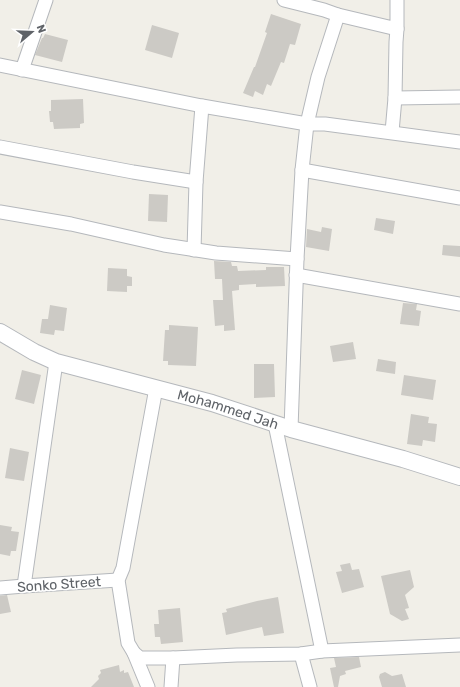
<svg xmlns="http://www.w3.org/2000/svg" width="460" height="687" font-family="Rubik,sans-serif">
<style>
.building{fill:#cccac5}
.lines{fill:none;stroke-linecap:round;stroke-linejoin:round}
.minor-casing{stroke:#b5b8bc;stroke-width:15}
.tertiary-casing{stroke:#b5b8bc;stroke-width:18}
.minor{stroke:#fff;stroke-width:13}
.tertiary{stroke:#fff;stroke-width:16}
.labels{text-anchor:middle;stroke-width:3;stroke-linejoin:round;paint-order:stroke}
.street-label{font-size:14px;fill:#5f6368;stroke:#fff}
</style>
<rect width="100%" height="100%" fill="#f1efe8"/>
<g class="building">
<path d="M 271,14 L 301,24 L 295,45 L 290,44 L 284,63 L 281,62 L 271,86 L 267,84 L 263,95 L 255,91 L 253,97 L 243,93 L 254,67 L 255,67 L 267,33 L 265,32 Z"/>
<path d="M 152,25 L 179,33 L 172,58 L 145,50 Z"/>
<path d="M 45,34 L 68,40 L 62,62 L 35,55 L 42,38 L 43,38 Z"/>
<path d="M 83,99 L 84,123 L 80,124 L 80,128 L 54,129 L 53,122 L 50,122 L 49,111 L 51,111 L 51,100 Z"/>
<path d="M 149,194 L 168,195 L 167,222 L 148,221 Z"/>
<path d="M 376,218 L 395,221 L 393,234 L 374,230 Z"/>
<path d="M 322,227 L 332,229 L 329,251 L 306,247 L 307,229 L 321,232 Z"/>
<path d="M 443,245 L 460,246 L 460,257 L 442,255 Z"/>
<path d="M 214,261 L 231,262 L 232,266 L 237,266 L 238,271 L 266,270 L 266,267 L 284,267 L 285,286 L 256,287 L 256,284 L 239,285 L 239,290 L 232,291 L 235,330 L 224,331 L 224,325 L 215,326 L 213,300 L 223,300 L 222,279 L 215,279 Z"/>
<path d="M 108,268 L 127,269 L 127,276 L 132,277 L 132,286 L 127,286 L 127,292 L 107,291 Z"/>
<path d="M 403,303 L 417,304 L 416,310 L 421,311 L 419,326 L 400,324 Z"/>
<path d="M 50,305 L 67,308 L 64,331 L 55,330 L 54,335 L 40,333 L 42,319 L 48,319 Z"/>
<path d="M 169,325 L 198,327 L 196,366 L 168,365 L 168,361 L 163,361 L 165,330 L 169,330 Z"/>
<path d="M 353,342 L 356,359 L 333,362 L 330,346 Z"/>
<path d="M 378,359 L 396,362 L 395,374 L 376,371 Z"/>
<path d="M 254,364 L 274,364 L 275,397 L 254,398 Z"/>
<path d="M 22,370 L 41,375 L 34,404 L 15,399 Z"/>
<path d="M 404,375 L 436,380 L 433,400 L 401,395 Z"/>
<path d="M 411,414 L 429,417 L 428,423 L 437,424 L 435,442 L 423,440 L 422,446 L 407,444 Z"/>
<path d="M 10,448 L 29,452 L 24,481 L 5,478 Z"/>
<path d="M 0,525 L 12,527 L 11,531 L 19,532 L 16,551 L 11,551 L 10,556 L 0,554 Z"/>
<path d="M 350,563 L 352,570 L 359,569 L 364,587 L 342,593 L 336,572 L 342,571 L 340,565 Z"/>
<path d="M 410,570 L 414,587 L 405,595 L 409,608 L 405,609 L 409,619 L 402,621 L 390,614 L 381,576 Z"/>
<path d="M 7,595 L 11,612 L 0,614 L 0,596 Z"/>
<path d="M 278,597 L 284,633 L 264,636 L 262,627 L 226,635 L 222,613 L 227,612 L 226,609 L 257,601 Z"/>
<path d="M 180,608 L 183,642 L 161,644 L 160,637 L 155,637 L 154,624 L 159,624 L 158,610 Z"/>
<path d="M 359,657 L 361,667 L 345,671 L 346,674 L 340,676 L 338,687 L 334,687 L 330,668 L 336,667 L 334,658 Z"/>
<path d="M 119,665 L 120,672 L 124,670 L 124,673 L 128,672 L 134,687 L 91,687 L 99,679 L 98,676 L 101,673 L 100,670 Z"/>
<path d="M 385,672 L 392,676 L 402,674 L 406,687 L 382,687 L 379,677 L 380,674 Z"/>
</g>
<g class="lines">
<defs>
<g id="minor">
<path d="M 284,0 L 324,10 L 338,15"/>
<path d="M 0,65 L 202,106 L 307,124 L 325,124 L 460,142"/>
<path d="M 22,70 L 46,0"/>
<path d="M 395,98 L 460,97"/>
<path d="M 392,132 L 395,98 L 396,42 L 397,29"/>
<path d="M 0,147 L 133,172 L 196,182"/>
<path d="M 302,170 L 460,198"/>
<path d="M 0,212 L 71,224 L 164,245 L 216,253 L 297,259"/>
<path d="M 194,250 L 196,182 L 202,106"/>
<path d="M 296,275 L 460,304"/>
<path d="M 156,388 L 123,568 L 118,580 L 128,643 L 134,653 L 140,658 L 173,658 L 237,655 L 301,654 L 322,651 L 460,645"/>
<path d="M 275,424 L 322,651"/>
<path d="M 291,429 L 297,259 L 302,170 L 307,124 L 318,77 L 338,15 L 397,29 L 397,0"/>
<path d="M 24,586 L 56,362"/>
<path d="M 0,588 L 24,586 L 118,580"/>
<path d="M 134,653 L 148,687"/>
<path d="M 301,654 L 310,687"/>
<path d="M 171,687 L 173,658"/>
</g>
<g id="tertiary">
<path id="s1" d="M 0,332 L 34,352 L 56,362 L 212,403 L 291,429 L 403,459 L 460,477"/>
</g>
</defs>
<use href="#minor" class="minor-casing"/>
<use href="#tertiary" class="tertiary-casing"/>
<use href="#minor" class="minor"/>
<use href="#tertiary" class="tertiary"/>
</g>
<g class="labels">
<g class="street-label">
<text dy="5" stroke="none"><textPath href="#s1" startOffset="242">Mohammed Jah</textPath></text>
<text transform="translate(59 584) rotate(-4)" y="5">Sonko Street</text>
</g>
</g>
<g transform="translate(32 32) rotate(71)" stroke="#ffffff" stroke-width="3" paint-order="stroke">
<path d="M0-3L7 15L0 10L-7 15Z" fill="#5f6368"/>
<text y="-6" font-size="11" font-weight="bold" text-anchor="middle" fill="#5f6368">N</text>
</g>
</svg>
